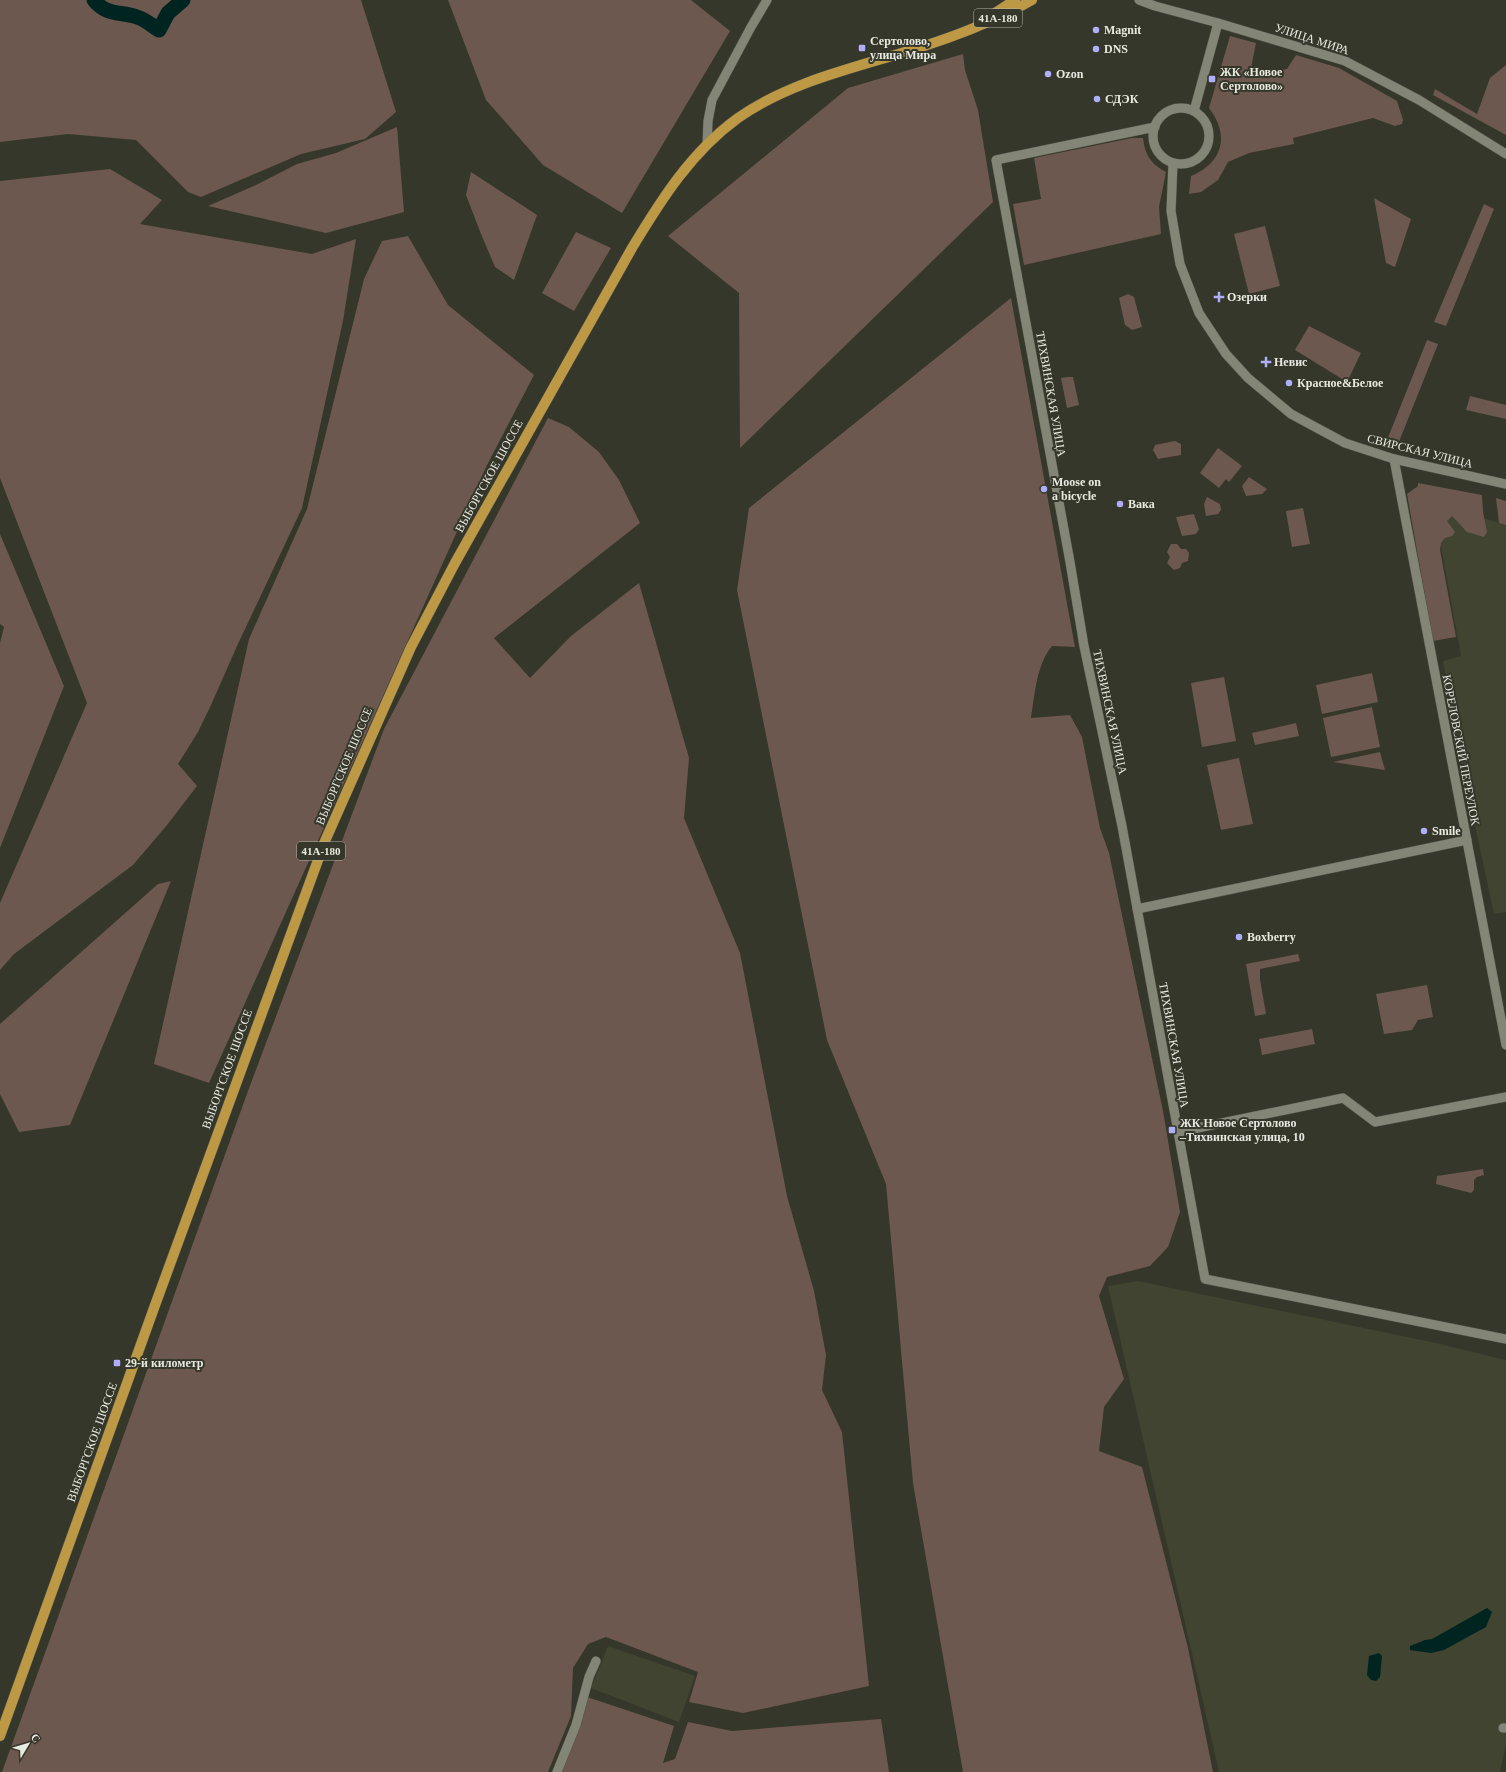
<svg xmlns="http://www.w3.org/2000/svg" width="1506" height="1772" font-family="'Times New Roman',serif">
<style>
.built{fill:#414431}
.green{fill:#6c584f}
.water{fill:#002520}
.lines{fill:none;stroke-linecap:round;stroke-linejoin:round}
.river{stroke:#002520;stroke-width:15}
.street-casing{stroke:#515348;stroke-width:10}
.primary-casing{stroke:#515348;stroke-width:11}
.street{stroke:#838577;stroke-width:9}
.primary{stroke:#bd9945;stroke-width:10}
.poi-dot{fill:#afaefa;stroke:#35372a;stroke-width:1.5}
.labels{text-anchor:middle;stroke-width:4;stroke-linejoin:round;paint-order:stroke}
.shield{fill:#35372a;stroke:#b2b4aa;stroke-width:1}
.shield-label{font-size:11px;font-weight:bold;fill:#e8e9e1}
.poi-label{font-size:12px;font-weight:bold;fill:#e8e9e1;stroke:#35372a;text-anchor:start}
.street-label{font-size:12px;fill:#e8e9e1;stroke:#35372a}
</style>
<rect width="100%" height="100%" fill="#35372a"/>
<g class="built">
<path d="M 1454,509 L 1506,525 L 1506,912 L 1494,914 L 1456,735 L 1443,661 L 1461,656 L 1437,525 Z"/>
<path d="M 1138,1281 L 1436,1343 L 1506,1360 L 1506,1743 L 1500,1772 L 1219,1772 L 1108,1286 Z"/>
<path d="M 608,1646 L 695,1676 L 679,1722 L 591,1688 Z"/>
</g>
<g class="green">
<path d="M 0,0 L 361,0 L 396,112 L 365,139 L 301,154 L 201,197 L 188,192 L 136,140 L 68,134 L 0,142 Z"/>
<path d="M 448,0 L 691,0 L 730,31 L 622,213 L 543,165 L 486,100 Z"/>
<path d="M 1230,36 L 1256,43 L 1249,78 L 1287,69 L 1296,55 L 1339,68 L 1397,101 L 1403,120 L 1402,124 L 1395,126 L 1373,118 L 1293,138 L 1294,144 L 1249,153 L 1228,162 L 1218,180 L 1201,192 L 1189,194 L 1191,176 C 1223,163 1230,135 1209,108 Z"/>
<path d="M 963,54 L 965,70 L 978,110 L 993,202 L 740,448 L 739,293 L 668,236 L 848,88 Z"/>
<path d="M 1506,65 L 1506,135 L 1433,95 L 1435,89 L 1477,114 L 1490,78 Z"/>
<path d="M 397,127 L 404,212 L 326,233 L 208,206 L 256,185 L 297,164 L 336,153 Z"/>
<path d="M 1132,138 L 1143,138 C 1145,155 1151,164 1166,172 L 1159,207 L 1161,234 L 1024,265 L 1013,204 L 1041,199 L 1034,158 Z"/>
<path d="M 110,169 L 162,200 L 140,224 L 312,254 L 356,239 L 343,321 L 302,508 L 237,646 L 211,705 L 198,732 L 178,764 L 197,786 L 167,825 L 133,865 L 14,954 L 0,970 L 0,903 L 87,703 L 0,478 L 0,181 Z"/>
<path d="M 471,172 L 537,215 L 514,280 L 495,267 L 481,234 L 466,195 Z"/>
<path d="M 1374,198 L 1411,219 L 1395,267 L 1386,263 Z"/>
<path d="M 1484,204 L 1494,209 L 1446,326 L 1434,322 Z"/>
<path d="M 1265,226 L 1280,286 L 1249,294 L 1234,234 Z"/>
<path d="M 576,232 L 611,248 L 574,311 L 542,293 Z"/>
<path d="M 408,236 L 448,305 L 534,375 L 486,467 L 209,1083 L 154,1064 L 249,639 L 307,509 L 364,279 L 382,241 Z"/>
<path d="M 1128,294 L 1134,297 L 1142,327 L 1132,330 L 1125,325 L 1119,298 Z"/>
<path d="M 1011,298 L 1075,647 L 1052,646 C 1036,666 1035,694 1031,718 L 1070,715 L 1082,737 L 1100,828 L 1109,853 L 1163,1111 L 1180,1212 L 1168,1247 L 1150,1266 L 1107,1277 L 1099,1296 L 1124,1379 L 1104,1407 L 1099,1451 L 1142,1467 L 1188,1648 L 1213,1772 L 963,1772 L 913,1483 L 886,1184 L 827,1040 L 737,590 L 749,508 Z"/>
<path d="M 1309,326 L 1361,353 L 1347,382 L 1295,350 Z"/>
<path d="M 1427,340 L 1438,344 L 1398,444 L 1387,440 Z"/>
<path d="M 1067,377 L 1073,377 L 1079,405 L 1067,408 L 1061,378 Z"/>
<path d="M 1470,396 L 1506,405 L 1506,419 L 1466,410 Z"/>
<path d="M 548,418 L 569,427 L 599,452 L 619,480 L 640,523 L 494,638 L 530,678 L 571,636 L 639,583 L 689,758 L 684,818 L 740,953 L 787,1196 L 814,1291 L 826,1355 L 822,1390 L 842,1432 L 869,1686 L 743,1713 L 689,1702 L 698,1672 L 606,1637 L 588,1644 L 573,1668 L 571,1716 L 548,1772 L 2,1772 L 248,1091 L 384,729 Z"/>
<path d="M 1175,441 L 1181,444 L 1181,455 L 1158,459 L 1153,450 L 1155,445 Z"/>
<path d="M 1218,448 L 1242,466 L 1229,482 L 1226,479 L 1219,488 L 1200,473 Z"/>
<path d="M 1249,477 L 1267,489 L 1262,494 L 1246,496 L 1242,486 Z"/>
<path d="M 1418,483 L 1482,495 L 1483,512 L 1487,532 L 1484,537 L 1467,532 L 1452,516 L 1447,521 L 1455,532 L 1452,536 L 1445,538 L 1441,543 L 1440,550 L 1456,637 L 1433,641 L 1407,494 L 1418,486 Z"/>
<path d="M 1207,497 L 1220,504 L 1221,510 L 1218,514 L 1206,516 L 1204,504 Z"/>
<path d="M 1496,498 L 1506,501 L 1506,525 L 1499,523 Z"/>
<path d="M 1303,508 L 1310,544 L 1292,547 L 1286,511 Z"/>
<path d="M 1194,514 L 1199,529 L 1196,534 L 1182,536 L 1176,517 Z"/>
<path d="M 0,534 L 64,686 L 0,848 L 0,643 L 4,627 L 0,624 Z"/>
<path d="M 1171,544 L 1177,544 L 1181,549 L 1186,549 L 1189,553 L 1188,561 L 1182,563 L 1180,568 L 1174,570 L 1167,563 L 1170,557 L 1167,552 Z"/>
<path d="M 1372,673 L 1378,702 L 1322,714 L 1316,685 Z"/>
<path d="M 1224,677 L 1236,741 L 1202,747 L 1191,683 Z"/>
<path d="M 1372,707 L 1380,747 L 1331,757 L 1323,718 Z"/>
<path d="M 1296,723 L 1299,736 L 1255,745 L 1252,733 Z"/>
<path d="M 1380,752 L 1385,770 L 1333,762 Z"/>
<path d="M 1239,758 L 1253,824 L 1221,830 L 1207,765 Z"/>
<path d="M 171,881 L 70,1125 L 19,1132 L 0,1094 L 0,1024 L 158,884 Z"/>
<path d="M 1298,954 L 1300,961 L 1260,969 L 1260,979 L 1266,1014 L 1255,1016 L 1246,964 Z"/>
<path d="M 1427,985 L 1433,1017 L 1418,1020 L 1412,1030 L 1384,1034 L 1376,994 Z"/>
<path d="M 1312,1029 L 1315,1044 L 1262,1055 L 1259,1039 Z"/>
<path d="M 1483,1169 L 1484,1175 L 1477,1177 L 1474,1180 L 1474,1190 L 1471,1193 L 1436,1184 L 1437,1176 Z"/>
<path d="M 587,1697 L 674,1726 L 663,1763 L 675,1759 L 688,1722 L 732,1731 L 881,1719 L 889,1772 L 562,1772 Z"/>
</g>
<g class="water">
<path d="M 1487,1608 L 1492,1612 L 1486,1627 L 1444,1650 L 1431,1653 L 1410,1650 L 1410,1646 L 1425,1640 L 1432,1639 Z"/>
<path d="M 1379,1653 L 1382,1656 L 1380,1677 L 1376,1681 L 1371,1680 L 1367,1675 L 1369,1656 Z"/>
</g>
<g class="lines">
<path class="river" d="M 94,0 C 107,16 119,11 137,17 C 145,19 152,26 159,30 L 168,13 L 183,0"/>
<defs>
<g id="street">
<path d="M 1139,0 L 1155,6 L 1218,23 L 1345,61 L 1419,100 L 1506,154"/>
<circle cx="1181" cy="136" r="28"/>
<path d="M 1194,111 L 1218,23"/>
<path d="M 1155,127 L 996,160 L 1070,562 L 1084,646 L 1122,826 L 1205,1279 L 1506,1339"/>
<path d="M 707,145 L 708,121 L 712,100 L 751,27 L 767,0"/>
<path d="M 1173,163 L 1171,211 L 1180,264 L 1199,313 L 1226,354 L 1248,378 L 1291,414 L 1345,443 L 1394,459 L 1506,484"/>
<path d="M 1394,459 L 1506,1045"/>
<path d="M 1137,909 L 1467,840"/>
<path d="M 1178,1132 L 1343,1098 L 1375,1122 L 1506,1097"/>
<path d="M 1503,1728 L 1506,1728"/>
<path d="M 557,1772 L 576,1725 L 589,1677 L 596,1661"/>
</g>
<g id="primary">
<path d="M 989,17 L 1015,0"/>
<path d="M 0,1736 L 154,1308 L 325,841 L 411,647 L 455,563 L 632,248 C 661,200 691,152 738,118 C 792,80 859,67 921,47 C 959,35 997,20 1032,0"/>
</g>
</defs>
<use href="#street" class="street-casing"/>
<use href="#primary" class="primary-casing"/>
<use href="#street" class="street"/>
<use href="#primary" class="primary"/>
</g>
<g class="poi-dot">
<circle cx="1096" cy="30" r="4"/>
<rect x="858" y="44" width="8" height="8" rx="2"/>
<circle cx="1096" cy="49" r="4"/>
<circle cx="1048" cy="74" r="4"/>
<rect x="1208" y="75" width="8" height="8" rx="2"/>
<circle cx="1097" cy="99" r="4"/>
<path d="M1217 291h4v4h4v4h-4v4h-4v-4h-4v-4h4z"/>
<path d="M1264 356h4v4h4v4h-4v4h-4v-4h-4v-4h4z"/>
<circle cx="1289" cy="383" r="4"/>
<circle cx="1044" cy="489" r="4"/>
<circle cx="1120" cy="504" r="4"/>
<circle cx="1424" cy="831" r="4"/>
<circle cx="1239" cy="937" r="4"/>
<rect x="1168" y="1126" width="8" height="8" rx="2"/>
<rect x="113" y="1359" width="8" height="8" rx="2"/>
</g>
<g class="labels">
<g class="shield">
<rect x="974" y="9" width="48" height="18" rx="3"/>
<rect x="297" y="842" width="48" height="18" rx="3"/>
</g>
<g class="shield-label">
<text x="998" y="22">41А-180</text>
<text x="321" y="855">41А-180</text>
</g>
<g class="poi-label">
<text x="1104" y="34">Magnit</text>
<text x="870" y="45">Сертолово,<tspan x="870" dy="14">улица Мира</tspan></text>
<text x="1104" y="53">DNS</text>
<text x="1220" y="76">ЖК «Новое<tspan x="1220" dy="14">Сертолово»</tspan></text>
<text x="1056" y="78">Ozon</text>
<text x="1105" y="103">СДЭК</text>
<text x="1227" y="301">Озерки</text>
<text x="1274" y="366">Невис</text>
<text x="1297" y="387">Красное&amp;Белое</text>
<text x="1052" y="486">Moose on<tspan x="1052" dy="14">a bicycle</tspan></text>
<text x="1128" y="508">Вака</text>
<text x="1432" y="835">Smile</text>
<text x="1247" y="941">Boxberry</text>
<text x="1180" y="1127">ЖК Новое Сертолово<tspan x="1180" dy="14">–Тихвинская улица, 10</tspan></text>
<text x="125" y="1367">29-й километр</text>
</g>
<g class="street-label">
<text transform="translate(1312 39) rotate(18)" y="4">УЛИЦА МИРА</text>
<text transform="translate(1051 394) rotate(80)" y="4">ТИХВИНСКАЯ УЛИЦА</text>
<text transform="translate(1420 451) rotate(14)" y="4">СВИРСКАЯ УЛИЦА</text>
<text transform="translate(489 476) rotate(-61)" y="4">ВЫБОРГСКОЕ ШОССЕ</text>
<text transform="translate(1110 712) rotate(78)" y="4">ТИХВИНСКАЯ УЛИЦА</text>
<text transform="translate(1461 750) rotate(79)" y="4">КОРЕЛОВСКИЙ ПЕРЕУЛОК</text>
<text transform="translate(344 766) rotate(-67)" y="4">ВЫБОРГСКОЕ ШОССЕ</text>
<text transform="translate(1174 1045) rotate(80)" y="4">ТИХВИНСКАЯ УЛИЦА</text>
<text transform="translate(227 1069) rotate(-70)" y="4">ВЫБОРГСКОЕ ШОССЕ</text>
<text transform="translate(92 1442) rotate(-70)" y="4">ВЫБОРГСКОЕ ШОССЕ</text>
</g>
</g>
<g transform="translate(28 1744) rotate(52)" stroke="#35372a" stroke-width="3" paint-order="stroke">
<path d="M0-3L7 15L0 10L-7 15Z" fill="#e8e9e1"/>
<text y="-6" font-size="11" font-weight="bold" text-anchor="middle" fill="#e8e9e1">С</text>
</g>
</svg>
